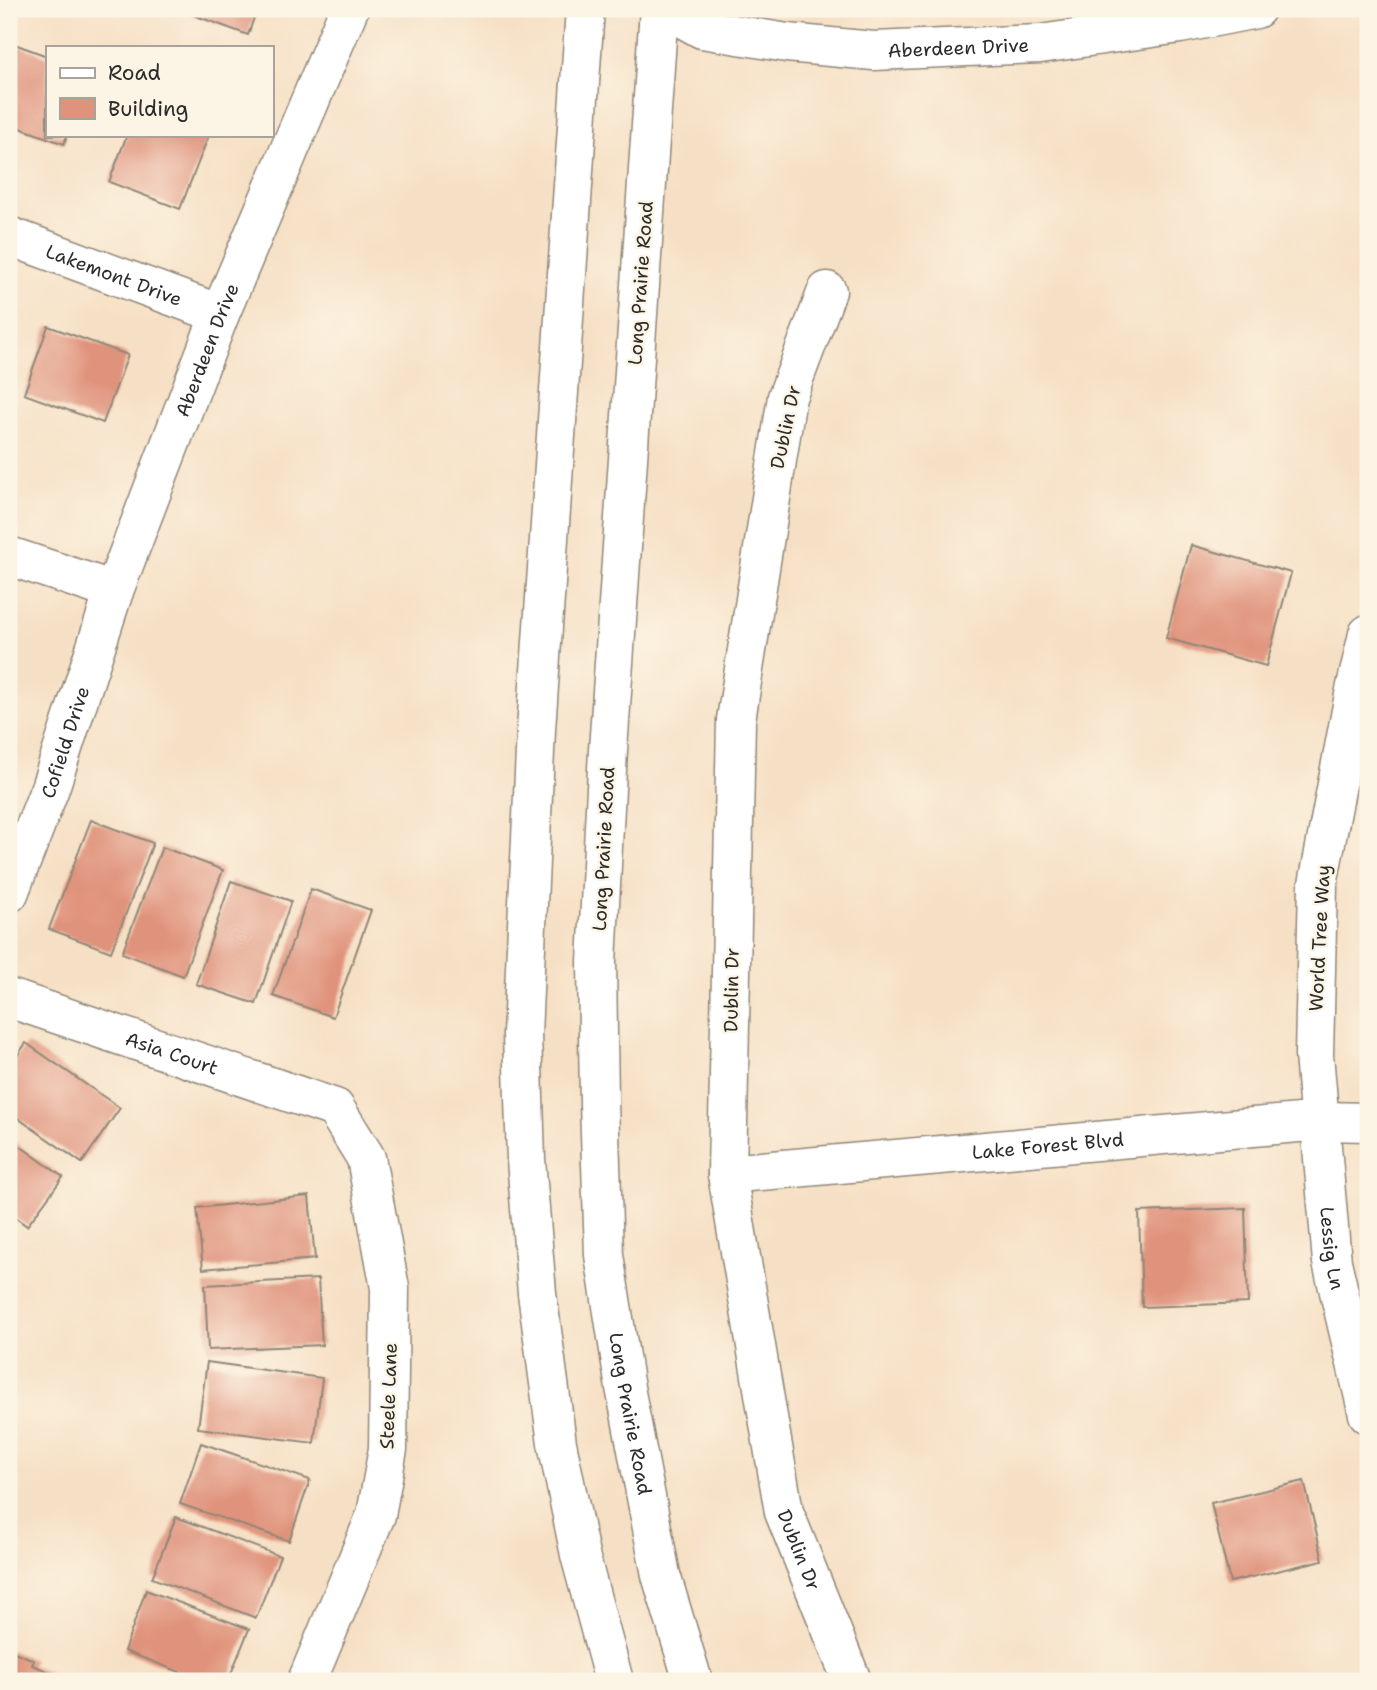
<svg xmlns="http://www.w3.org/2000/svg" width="1377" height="1690" font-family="'Shantell Sans',sans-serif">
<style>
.building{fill:#e0937c}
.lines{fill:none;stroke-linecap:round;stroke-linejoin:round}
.minor-casing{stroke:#908678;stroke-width:41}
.primary-casing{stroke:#908678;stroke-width:41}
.minor{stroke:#fff;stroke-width:38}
.primary{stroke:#fff;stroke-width:38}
.labels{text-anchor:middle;stroke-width:5;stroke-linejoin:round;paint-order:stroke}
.street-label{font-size:19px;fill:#2b2b2b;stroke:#fcf5e5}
</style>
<rect width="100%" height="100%" fill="#fcf5e5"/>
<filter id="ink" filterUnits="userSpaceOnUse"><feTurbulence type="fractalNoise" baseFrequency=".0143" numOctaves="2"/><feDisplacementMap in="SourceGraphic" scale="14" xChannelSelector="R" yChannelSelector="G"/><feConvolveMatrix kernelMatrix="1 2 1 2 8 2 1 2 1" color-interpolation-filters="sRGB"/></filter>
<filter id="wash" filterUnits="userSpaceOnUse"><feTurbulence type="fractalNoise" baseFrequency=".00686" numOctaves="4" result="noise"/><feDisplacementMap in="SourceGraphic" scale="28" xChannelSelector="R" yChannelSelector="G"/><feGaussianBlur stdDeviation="1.57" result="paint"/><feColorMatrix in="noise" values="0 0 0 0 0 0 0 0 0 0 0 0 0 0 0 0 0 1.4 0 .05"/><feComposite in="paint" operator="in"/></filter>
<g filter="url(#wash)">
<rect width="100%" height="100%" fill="#f6e0c5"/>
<g id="blocks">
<g class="building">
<path d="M 177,9 L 257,9 L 248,35 Z"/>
<path d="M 9,42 L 47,56 L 47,135 L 67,135 L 64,144 L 9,124 Z"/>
<path d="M 127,135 L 209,135 L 180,209 L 109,182 Z"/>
<path d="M 48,326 L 128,355 L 103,423 L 24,394 Z"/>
<path d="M 1191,545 L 1291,573 L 1266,666 L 1166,638 Z"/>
<path d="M 91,820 L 153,843 L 111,952 L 49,929 Z"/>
<path d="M 162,847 L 223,870 L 183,976 L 122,953 Z"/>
<path d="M 231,881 L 291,901 L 256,1004 L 196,984 Z"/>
<path d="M 311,889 L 371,910 L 333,1017 L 273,996 Z"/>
<path d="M 26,1043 L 120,1108 L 82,1163 L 9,1112 L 9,1068 Z"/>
<path d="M 9,1138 L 63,1177 L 27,1226 L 9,1213 Z"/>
<path d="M 309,1196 L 315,1259 L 203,1269 L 197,1208 Z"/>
<path d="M 1245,1208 L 1248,1303 L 1142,1307 L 1139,1212 Z"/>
<path d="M 318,1279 L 322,1345 L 208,1350 L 205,1285 Z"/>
<path d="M 207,1362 L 322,1378 L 314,1443 L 198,1428 Z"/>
<path d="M 201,1443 L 310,1480 L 289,1541 L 180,1504 Z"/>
<path d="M 1304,1481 L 1323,1560 L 1230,1582 L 1211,1503 Z"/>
<path d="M 176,1517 L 280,1556 L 256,1618 L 152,1578 Z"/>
<path d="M 146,1590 L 249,1629 L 228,1681 L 204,1681 L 124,1651 Z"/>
<path d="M 9,1650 L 34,1660 L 32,1665 L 67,1679 L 66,1681 L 9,1681 Z"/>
</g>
</g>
</g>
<g filter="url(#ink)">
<use href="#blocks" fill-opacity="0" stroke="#908678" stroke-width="2"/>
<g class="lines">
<defs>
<g id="minor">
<path id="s1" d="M 666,9 L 702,29 L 787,43 L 874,51 L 1040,44 L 1180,24 L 1256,9"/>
<path id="s2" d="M 9,236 L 220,314"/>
<path id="s3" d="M 827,291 L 787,397 L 736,720 L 727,1174 L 784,1512 L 852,1681"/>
<path id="s4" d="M 9,556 L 114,591 L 220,314 L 349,9"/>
<path id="s5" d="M 1368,634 L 1354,695 L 1318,884 L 1314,1055 L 1332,1262 L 1368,1414"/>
<path id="s6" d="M 9,893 L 50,788 L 114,591"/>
<path id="s7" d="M 9,998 L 335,1108 L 366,1158 L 390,1288 L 388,1449 L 376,1515 L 307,1681"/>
<path id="s8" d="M 727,1174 L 1321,1121 L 1368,1122"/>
</g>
<g id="primary">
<path d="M 585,9 L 536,730 L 522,1034 L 526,1160 L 537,1293 L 557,1443 L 580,1555 L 614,1681"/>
<path id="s9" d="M 659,9 L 608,750 L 597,962 L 599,1103 L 604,1255 L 624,1382 L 661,1575 L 693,1681"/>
</g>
</defs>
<use href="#minor" class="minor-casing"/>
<use href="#primary" class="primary-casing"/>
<use href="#minor" class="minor"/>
<use href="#primary" class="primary"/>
</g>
</g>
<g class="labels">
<g class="street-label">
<text dy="7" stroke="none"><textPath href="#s1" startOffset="299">Aberdeen Drive</textPath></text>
<text dy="7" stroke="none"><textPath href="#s2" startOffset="112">Lakemont Drive</textPath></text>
<text transform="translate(640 283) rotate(-86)" y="7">Long Prairie Road</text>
<text dy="7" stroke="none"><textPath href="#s4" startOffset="369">Aberdeen Drive</textPath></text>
<text transform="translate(785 427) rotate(-78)" y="7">Dublin Dr</text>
<text dy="7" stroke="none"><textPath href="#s6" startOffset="161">Cofield Drive</textPath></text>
<text transform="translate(603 849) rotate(-87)" y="7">Long Prairie Road</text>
<text transform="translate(1319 938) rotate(-87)" y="7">World Tree Way</text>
<text transform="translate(731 990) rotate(-89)" y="7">Dublin Dr</text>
<text dy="7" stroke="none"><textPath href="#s7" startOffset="172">Asia Court</textPath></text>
<text dy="7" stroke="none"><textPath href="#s8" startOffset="322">Lake Forest Blvd</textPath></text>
<text dy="7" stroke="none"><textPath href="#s5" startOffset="620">Lessig Ln</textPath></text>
<text transform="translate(388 1396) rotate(-88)" y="7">Steele Lane</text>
<text dy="7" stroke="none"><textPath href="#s9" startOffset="1409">Long Prairie Road</textPath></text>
<text dy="7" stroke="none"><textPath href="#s3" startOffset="1278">Dublin Dr</textPath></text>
</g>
</g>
<rect width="1377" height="1690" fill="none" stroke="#fcf5e5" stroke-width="35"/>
<rect x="46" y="46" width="228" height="91" fill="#fcf5e5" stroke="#a8a49b" stroke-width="2"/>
<rect x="60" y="68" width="35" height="10" fill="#ffffff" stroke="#a8a49b" stroke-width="2"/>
<text x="108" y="80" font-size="21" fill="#2b2b2b">Road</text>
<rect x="60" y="98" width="35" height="21" fill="#e0937c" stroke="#a8a49b" stroke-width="2"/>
<text x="108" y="116" font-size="21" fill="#2b2b2b">Building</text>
</svg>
